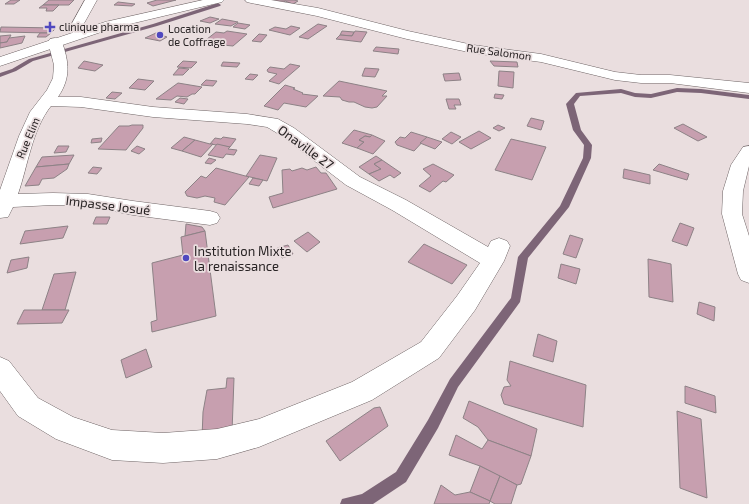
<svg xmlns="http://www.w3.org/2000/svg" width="749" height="504" font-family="'Exo 2',sans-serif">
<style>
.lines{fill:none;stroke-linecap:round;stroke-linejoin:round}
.stream{fill:#7d6577;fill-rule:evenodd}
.building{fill:#c79faf;stroke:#8d8286}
.minor-casing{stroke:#6f6566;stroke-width:1}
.tertiary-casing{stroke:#6f6566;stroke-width:1}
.minor{fill:#fff;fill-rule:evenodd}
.tertiary{fill:#fff;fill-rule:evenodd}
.poi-dot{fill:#5048bf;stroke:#eadedf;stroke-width:1.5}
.labels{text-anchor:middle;stroke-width:3.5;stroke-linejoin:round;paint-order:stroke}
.far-poi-label{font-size:11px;fill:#282324;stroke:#eadedf;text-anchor:start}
.far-street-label{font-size:11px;fill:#282324;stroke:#eadedf}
.street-label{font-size:13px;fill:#282324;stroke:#eadedf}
.poi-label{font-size:13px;fill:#282324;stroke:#eadedf;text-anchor:start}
</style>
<rect width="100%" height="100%" fill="#eadedf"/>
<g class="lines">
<g class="stream">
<path d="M 218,3 L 221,5 L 220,6 L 157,26 L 33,61 L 16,71 L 0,77 L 0,73 L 12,69 L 29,59 L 153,24 Z"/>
<path d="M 677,88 L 701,89 L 749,95 L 749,99 L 701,93 L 677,92 L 651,98 L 635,97 L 621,93 L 580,96 L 574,104 L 581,130 L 592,145 L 591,158 L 569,207 L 528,258 L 520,302 L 458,387 L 438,428 L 406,482 L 373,504 L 340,504 L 342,499 L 362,494 L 396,472 L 428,420 L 450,379 L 511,298 L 518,257 L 560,206 L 583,158 L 584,145 L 573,130 L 566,104 L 576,93 L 621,89 L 635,93 L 651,94 Z"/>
</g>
</g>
<g class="building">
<path d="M 11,0 L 20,0 L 14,4 L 5,4 Z"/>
<path d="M 49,0 L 74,0 L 69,5 L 43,5 Z"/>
<path d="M 157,0 L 176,0 L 153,6 L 147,3 Z"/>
<path d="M 269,0 L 294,0 L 298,1 L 293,4 L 285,1 L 281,4 Z"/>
<path d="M 118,2 L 135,4 L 132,6 L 114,5 Z"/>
<path d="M 43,5 L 59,5 L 53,11 L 46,11 L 47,8 L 39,8 Z"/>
<path d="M 210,17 L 219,19 L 210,23 L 200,21 Z"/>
<path d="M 222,19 L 238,22 L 231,26 L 215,24 Z"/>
<path d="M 238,23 L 250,25 L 245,29 L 233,27 Z"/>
<path d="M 318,24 L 327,26 L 308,39 L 299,37 Z"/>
<path d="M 291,26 L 300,28 L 290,35 L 269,30 L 275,27 L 286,29 Z"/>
<path d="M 1,27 L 56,28 L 51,33 L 0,32 Z"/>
<path d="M 227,31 L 247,34 L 233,46 L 202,43 L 216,32 L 224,33 Z"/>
<path d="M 342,31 L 354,32 L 352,36 L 340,35 Z"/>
<path d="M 355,31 L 367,32 L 361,42 L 336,39 L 340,35 L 352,36 Z"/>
<path d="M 40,33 L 51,33 L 46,37 L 37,37 Z"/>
<path d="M 156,33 L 167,37 L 160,41 L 145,38 Z"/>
<path d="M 259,34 L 267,35 L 261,42 L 252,41 Z"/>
<path d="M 11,35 L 7,42 L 0,43 L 0,36 Z"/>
<path d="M 25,36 L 22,43 L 0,48 L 0,43 L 7,42 L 9,38 Z"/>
<path d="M 376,47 L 399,49 L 398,54 L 373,51 Z"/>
<path d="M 84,61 L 103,65 L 95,71 L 78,68 Z"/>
<path d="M 183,61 L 197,62 L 191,68 L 177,67 Z"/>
<path d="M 490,61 L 517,62 L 518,67 L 494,66 Z"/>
<path d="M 223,62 L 240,63 L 237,67 L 221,66 Z"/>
<path d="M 290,64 L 300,66 L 279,84 L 269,81 L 277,74 L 268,72 L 267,70 L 270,67 L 284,69 Z"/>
<path d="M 179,68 L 189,69 L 183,75 L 173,75 Z"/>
<path d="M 365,68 L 379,69 L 375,77 L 362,76 Z"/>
<path d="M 499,71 L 514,72 L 513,88 L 498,86 Z"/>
<path d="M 459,73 L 461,80 L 445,81 L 443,74 Z"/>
<path d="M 250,74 L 258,75 L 253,80 L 245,79 Z"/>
<path d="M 138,79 L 154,81 L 145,90 L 129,88 Z"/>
<path d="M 206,80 L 217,81 L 213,86 L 201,85 Z"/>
<path d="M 339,81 L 387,91 L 382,96 L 387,96 L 377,107 L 372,108 L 365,107 L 354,102 L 349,102 L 342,100 L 340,97 L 323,96 Z"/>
<path d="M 178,83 L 202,87 L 195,94 L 192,94 L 187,97 L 177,96 L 171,100 L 156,99 Z"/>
<path d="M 285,85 L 295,88 L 293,89 L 303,93 L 302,94 L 318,96 L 306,107 L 284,103 L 278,110 L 264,106 Z"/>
<path d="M 112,92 L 122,93 L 115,99 L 106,98 Z"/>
<path d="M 495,94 L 504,95 L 502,99 L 494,98 Z"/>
<path d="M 180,98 L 188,99 L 184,104 L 175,102 Z"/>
<path d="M 446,99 L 459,99 L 461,105 L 454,105 L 456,109 L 449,109 Z"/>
<path d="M 531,118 L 544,121 L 541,130 L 527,126 Z"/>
<path d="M 683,124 L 707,137 L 698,141 L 674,128 Z"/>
<path d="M 132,125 L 143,125 L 143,128 L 126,150 L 98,149 L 119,126 L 129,126 Z"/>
<path d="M 498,125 L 505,128 L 499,131 L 493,128 Z"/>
<path d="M 354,130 L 372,135 L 370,137 L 365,136 L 359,140 L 364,142 L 357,148 L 342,143 Z"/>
<path d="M 479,131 L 491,138 L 471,149 L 459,142 Z"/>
<path d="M 411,132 L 427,137 L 414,151 L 397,145 L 395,142 L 400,137 L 405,138 Z"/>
<path d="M 451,132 L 461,137 L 452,144 L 442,139 Z"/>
<path d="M 372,135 L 385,141 L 373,154 L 357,148 L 364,142 L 359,140 L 365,136 L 370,137 Z"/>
<path d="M 184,137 L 195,140 L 182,151 L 171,148 Z"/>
<path d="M 223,137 L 236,139 L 230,147 L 210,144 L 215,138 L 221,139 Z"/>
<path d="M 427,137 L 442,142 L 435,149 L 420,143 Z"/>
<path d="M 102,138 L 101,142 L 91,143 L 92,139 Z"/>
<path d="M 511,139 L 546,147 L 532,180 L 495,170 Z"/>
<path d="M 195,140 L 210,144 L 213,144 L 201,157 L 182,151 Z"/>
<path d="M 217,144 L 230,147 L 228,149 L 237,150 L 234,155 L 226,154 L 223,158 L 208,155 Z"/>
<path d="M 58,146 L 69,146 L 66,152 L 54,153 Z"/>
<path d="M 137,146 L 145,149 L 139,154 L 131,151 Z"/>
<path d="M 74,155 L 69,164 L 36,167 L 42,157 Z"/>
<path d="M 260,155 L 277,158 L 267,181 L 246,176 Z"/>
<path d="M 376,156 L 382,160 L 374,164 L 381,169 L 369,174 L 359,167 Z"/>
<path d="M 209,158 L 216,160 L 211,164 L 205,163 Z"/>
<path d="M 382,160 L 401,173 L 394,178 L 390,175 L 379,181 L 369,174 L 381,169 L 374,164 Z"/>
<path d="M 69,164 L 67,169 L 54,178 L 42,179 L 39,185 L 25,186 L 36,167 Z"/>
<path d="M 433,164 L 454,175 L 446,182 L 443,181 L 430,192 L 419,186 L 431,176 L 423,169 Z"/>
<path d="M 659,164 L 689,174 L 687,180 L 653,170 Z"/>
<path d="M 93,167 L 102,168 L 97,174 L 88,173 Z"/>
<path d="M 316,167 L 321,173 L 326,173 L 337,189 L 273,208 L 269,197 L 283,193 L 282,170 L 290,169 L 292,171 L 302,168 L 307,170 Z"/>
<path d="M 216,168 L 249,177 L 225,205 L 214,202 L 215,198 L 205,196 L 197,198 L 187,196 L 185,192 L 201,176 L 206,178 Z"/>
<path d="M 624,169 L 650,175 L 650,184 L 623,178 Z"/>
<path d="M 253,178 L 263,180 L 259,186 L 249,184 Z"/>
<path d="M 96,217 L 110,217 L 107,224 L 93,224 Z"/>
<path d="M 680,223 L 694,228 L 687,246 L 672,241 Z"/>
<path d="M 186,224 L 202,227 L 205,231 L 185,236 Z"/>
<path d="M 68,226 L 63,238 L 20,244 L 25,231 Z"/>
<path d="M 205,231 L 216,316 L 152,332 L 151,322 L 157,320 L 152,263 L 183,255 L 181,237 Z"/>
<path d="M 308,232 L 320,242 L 307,252 L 294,241 Z"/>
<path d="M 570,235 L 583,239 L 576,258 L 563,254 Z"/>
<path d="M 424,244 L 467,265 L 452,284 L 408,262 Z"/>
<path d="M 288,245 L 293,254 L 282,258 L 277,248 Z"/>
<path d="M 29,257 L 27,268 L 7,273 L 11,260 Z"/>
<path d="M 648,259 L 671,264 L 673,302 L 649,297 Z"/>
<path d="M 561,264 L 580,269 L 576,284 L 558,278 Z"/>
<path d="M 76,272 L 65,310 L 42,310 L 54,274 Z"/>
<path d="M 699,302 L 715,307 L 714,321 L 697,314 Z"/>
<path d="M 24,310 L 69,310 L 62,323 L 17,324 Z"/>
<path d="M 538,334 L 557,341 L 553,362 L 533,356 Z"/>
<path d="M 146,349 L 152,367 L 126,378 L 121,360 Z"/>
<path d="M 510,361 L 586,385 L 583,427 L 504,404 L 501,395 L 504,387 L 511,386 L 507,380 Z"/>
<path d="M 227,378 L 234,378 L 232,432 L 202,438 L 203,412 L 207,390 L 226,388 Z"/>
<path d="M 685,386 L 715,396 L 716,413 L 685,403 Z"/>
<path d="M 469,401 L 537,429 L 531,456 L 488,440 L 478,427 L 463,418 Z"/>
<path d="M 380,407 L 388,426 L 340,461 L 326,441 L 374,408 Z"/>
<path d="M 677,411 L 701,419 L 707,498 L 680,488 Z"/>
<path d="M 456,435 L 482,449 L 488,440 L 531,456 L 521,484 L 517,485 L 480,466 L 449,455 Z"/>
<path d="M 480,466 L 500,476 L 490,501 L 470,492 Z"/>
<path d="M 500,476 L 517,485 L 511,504 L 495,504 L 490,501 Z"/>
<path d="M 441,485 L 455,495 L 470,492 L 490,501 L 489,504 L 434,504 Z"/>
</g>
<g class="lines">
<defs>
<g id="minor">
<path d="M 85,0 L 97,0 L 82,27 L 87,34 L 85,37 L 75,37 L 70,27 Z"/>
<path d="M 245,0 L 271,0 L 318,8 L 408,31 L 473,45 L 541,54 L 615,72 L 641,75 L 670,75 L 749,83 L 749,93 L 670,83 L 641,83 L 615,80 L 541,62 L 473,53 L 407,39 L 317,16 L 251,3 L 247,2 Z"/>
<path d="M 55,38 L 60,39 L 62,42 C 69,62 71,78 58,97 L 81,97 L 153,107 L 247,114 L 278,119 L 294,128 L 360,177 L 406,200 L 488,247 L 491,241 L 499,238 L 507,241 L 510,246 L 504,261 L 475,310 L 439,358 L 372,400 L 259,447 L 217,459 L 163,463 L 112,460 L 56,439 L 18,416 L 0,391 L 0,357 L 9,361 L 38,398 L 73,417 L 112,430 L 163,433 L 217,429 L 259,419 L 352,382 L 421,342 L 457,296 L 480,263 L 392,210 L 346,185 L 282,136 L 267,127 L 247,124 L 153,117 L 81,107 L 51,106 C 32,130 28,165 18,194 L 53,193 L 88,194 L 133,201 L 210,211 L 217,213 L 220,218 L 217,223 L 210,225 L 133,215 L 88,206 L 53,205 L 13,207 L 8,217 L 0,218 L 0,190 L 19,136 L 30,112 L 47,90 L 53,78 L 54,65 L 48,42 L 50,39 Z"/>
<path d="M 749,146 L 749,166 L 743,191 L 742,214 L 749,236 L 749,283 L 741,280 L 738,274 L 722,214 L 723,191 L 731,165 L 743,147 Z"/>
</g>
<path id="tertiary" d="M 203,0 L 224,0 L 222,2 L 113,28 L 0,66 L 0,57 L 105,22 Z"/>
</defs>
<use href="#minor" class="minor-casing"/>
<use href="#tertiary" class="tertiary-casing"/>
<use href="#minor" class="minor"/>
<use href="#tertiary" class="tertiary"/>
</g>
<g class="poi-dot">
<path d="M48 21h4v4h4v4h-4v4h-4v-4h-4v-4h4z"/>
<circle cx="160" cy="35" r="4"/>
<circle cx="186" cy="258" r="4"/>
</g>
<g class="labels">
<g class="far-poi-label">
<text x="59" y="31">clinique pharma</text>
<text x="168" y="33">Location<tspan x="168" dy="13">de Coffrage</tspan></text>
</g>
<g class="far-street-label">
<text transform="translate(499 52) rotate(8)" y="4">Rue Salomon</text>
<text transform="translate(28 138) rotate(-67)" y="4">Rue Elim</text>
</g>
<g class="street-label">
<text transform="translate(306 147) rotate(36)" y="5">Onaville 27</text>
<text transform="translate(108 205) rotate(7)" y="5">Impasse Josué</text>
</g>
<g class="poi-label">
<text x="194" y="256">Institution Mixte<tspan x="194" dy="15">la renaissance</tspan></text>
</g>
</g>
</svg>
